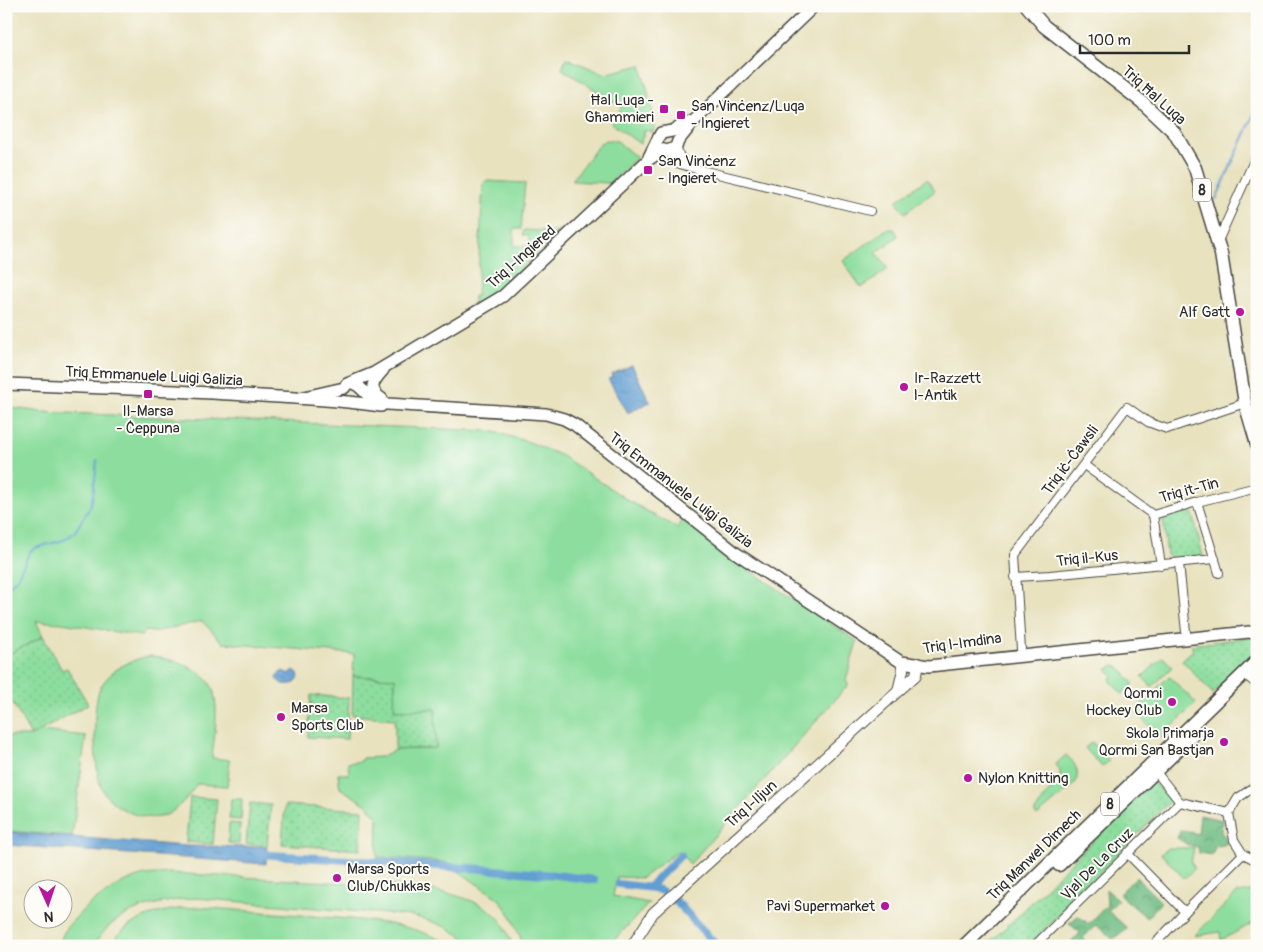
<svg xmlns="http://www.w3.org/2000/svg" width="1263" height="952" font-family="Pangolin,sans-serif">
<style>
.green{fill:#8dde9e;stroke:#5c8464}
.forest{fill:url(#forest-crowns);stroke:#4e7458}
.park{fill:url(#park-dots);stroke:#5c8464}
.water{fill:url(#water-ripples);stroke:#46647e}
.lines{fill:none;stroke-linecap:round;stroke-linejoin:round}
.stream{stroke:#629ed2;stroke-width:2}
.canal{stroke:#629ed2;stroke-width:8}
.minor-casing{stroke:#474641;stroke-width:10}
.tertiary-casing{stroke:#474641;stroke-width:12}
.secondary-casing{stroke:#474641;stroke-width:14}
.trunk-casing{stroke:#474641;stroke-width:15}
.minor{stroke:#fff;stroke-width:8}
.tertiary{stroke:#fff;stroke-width:10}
.secondary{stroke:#fff;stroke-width:11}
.trunk{stroke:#fff;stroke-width:12}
.poi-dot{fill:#b5179e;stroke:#fdfcf7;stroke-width:2}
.labels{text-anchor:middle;stroke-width:4;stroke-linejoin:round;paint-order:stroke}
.shield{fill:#fdfcf7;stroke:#6a6a68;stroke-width:1}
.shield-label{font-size:14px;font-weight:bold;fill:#2b2b2b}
.street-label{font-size:15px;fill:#2b2b2b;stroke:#fdfcf7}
.poi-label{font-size:15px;fill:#2b2b2b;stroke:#fdfcf7;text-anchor:start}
</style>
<defs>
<pattern id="forest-crowns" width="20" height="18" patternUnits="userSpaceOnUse" patternTransform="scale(1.25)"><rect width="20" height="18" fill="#72bd85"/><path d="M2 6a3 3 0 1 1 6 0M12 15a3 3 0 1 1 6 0" fill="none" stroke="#5e9a6d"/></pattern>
<pattern id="park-dots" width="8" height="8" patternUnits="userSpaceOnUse" patternTransform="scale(1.25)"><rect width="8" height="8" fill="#8dde9e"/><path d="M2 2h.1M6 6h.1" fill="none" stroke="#7abf88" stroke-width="1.8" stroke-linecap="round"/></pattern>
<pattern id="water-ripples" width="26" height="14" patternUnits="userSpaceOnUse" patternTransform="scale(1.25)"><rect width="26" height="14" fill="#629ed2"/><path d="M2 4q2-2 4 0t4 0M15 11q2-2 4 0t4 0" fill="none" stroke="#5181ab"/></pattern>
</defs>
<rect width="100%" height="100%" fill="#fdfcf7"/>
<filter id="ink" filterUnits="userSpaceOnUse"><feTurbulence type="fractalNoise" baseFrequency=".02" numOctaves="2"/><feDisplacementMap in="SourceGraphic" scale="10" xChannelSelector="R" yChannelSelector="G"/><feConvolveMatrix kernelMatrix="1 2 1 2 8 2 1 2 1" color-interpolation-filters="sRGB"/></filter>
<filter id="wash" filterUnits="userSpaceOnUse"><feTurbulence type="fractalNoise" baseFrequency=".0096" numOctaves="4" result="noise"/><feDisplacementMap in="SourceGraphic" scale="20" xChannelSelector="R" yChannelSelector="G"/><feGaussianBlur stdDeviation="1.12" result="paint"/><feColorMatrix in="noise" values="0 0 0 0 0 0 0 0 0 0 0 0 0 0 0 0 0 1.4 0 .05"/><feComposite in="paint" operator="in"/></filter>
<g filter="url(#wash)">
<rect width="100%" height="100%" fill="#e8e2bf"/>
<g class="green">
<path d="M 566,58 L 605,74 L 641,65 L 655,122 L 653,132 L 645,130 L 640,144 L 611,123 L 622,107 L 562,69 Z"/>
<path d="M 605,140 L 617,141 L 637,158 L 610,183 L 571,181 L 599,145 Z"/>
<path d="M 927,179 L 935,191 L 905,213 L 896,201 Z"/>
<path d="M 486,181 L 525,183 L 521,229 L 514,229 L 514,246 L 529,246 L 529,236 L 523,235 L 524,230 L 560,232 L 499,290 L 473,306 L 474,296 L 477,296 L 483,184 Z"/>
<path d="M 887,229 L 894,229 L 898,236 L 876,253 L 888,269 L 863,287 L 860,286 L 843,261 Z"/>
<path d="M 6,407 L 42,412 L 491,431 L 529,442 L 562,456 L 629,501 L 677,528 L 683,520 L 729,557 L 857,641 L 846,680 L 848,685 L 690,864 L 678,851 L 642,878 L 617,877 L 613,896 L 649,903 L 609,946 L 524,946 L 511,916 L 499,899 L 445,862 L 377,857 L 378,818 L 367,805 L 340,788 L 338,774 L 349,774 L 348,763 L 362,761 L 362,758 L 381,757 L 395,750 L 436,748 L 435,709 L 394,710 L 395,678 L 353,676 L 354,654 L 223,643 L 202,621 L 154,632 L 145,631 L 141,636 L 62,623 L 36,621 L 43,636 L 6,656 Z"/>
<path d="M 151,656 C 171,659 209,669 214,693 C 219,713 214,737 212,758 L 230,760 L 227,786 L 197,784 C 189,795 181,807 168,814 C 148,825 112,809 102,789 C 94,771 92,709 99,691 C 107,671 130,659 151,656 Z"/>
<path d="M 1163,657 L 1172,667 L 1152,687 L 1142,677 Z"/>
<path d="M 1114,665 L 1119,667 L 1134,684 L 1122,694 L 1110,680 L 1113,676 L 1107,670 Z"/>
<path d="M 1169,676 L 1196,703 L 1161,738 L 1134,711 Z"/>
<path d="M 40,731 L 86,736 L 72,836 L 6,831 L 6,736 L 31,736 Z"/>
<path d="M 1092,742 L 1109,761 L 1102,767 L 1085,748 Z"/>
<path d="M 1066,755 C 1076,764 1081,773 1074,785 L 1037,816 L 1034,813 L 1060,776 L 1060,771 L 1056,764 Z"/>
<path d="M 231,799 L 242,799 L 241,820 L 229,819 Z"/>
<path d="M 229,823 L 240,824 L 239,844 L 228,843 Z"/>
<path d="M 1167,848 L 1194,848 L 1191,863 L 1195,868 L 1185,879 L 1161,854 Z"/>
<path d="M 168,873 L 419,887 C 447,894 486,898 503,924 C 507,931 510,939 513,946 L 472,946 C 455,928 435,922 412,916 L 196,898 C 158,902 114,908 94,946 L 58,946 L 66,928 L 87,906 L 123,882 L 144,875 Z"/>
<path d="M 1257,890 L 1257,921 L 1221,940 L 1220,932 L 1194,936 L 1237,893 Z"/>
<path d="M 198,907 C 236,910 274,913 312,916 C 360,920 410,921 453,946 L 110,946 C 128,916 165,909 198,907 Z"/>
</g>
<g class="forest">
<path d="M 1200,815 L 1222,820 L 1221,832 L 1226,838 L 1226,844 L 1215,847 L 1212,855 L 1199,853 L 1198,847 L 1188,845 L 1177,838 L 1181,830 L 1198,834 Z"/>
<path d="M 1136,877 L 1161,902 L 1147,918 L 1119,894 Z"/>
<path d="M 1106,889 L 1118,900 L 1108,911 L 1127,928 L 1113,939 L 1096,925 L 1083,938 L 1090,946 L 1068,946 L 1080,933 L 1069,923 L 1078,916 L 1089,924 L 1107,905 Z"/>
</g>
<g class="park">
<path d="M 1188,509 L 1192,511 L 1203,556 L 1173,559 L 1167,555 L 1163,519 L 1166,514 Z"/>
<path d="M 43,636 L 62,670 L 67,668 L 88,704 L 31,736 L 6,691 L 6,656 Z"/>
<path d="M 1253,637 L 1257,638 L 1257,655 L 1213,694 L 1182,660 L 1193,650 L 1191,645 Z"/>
<path d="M 353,676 L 395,678 L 394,710 L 435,709 L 436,748 L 395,750 L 395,719 L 352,715 Z"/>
<path d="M 311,695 L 349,698 L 347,739 L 308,737 Z"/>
<path d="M 1152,781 L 1171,800 L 1028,946 L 985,946 L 1016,918 Z"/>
<path d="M 190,797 L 217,799 L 213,844 L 186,842 Z"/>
<path d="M 250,803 L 271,805 L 267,846 L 246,844 Z"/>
<path d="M 285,805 L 363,810 L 360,850 L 282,844 Z"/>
</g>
<g class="water">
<path d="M 632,365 L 650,402 L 628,413 L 608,379 L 613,377 L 612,374 Z"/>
<path d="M 294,670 L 298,673 L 299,677 L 295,683 C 289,685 281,686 277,679 L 277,675 L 283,671 L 289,674 Z"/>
<path d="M 6,832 L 186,846 L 267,847 L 266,864 L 6,845 Z"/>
</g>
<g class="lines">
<g class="stream">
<path d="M 1216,199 L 1257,108"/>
<path d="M 6,589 L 17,578 L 30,552 L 35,548 L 64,540 L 74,533 L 90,507 L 93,496 L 97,460"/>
</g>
<g class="canal">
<path d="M 257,854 L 482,869 L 556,875 L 594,880"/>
<path d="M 619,884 L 652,888 L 662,891"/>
<path d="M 649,887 L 681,855"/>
<path d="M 675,900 L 717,946"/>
</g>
</g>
</g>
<g filter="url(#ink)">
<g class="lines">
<defs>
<g id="minor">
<path d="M 676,147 L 680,157 L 689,165"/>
<path d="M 668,151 L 677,163 L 693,168 L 870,211"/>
<path d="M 1218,241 L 1257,154"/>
<path d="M 1084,465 L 1153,515 L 1197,502 L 1257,487"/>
<path d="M 1197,502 L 1219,573"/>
<path d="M 1153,515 L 1161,565"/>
<path d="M 1179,563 L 1186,632"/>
<path d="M 1015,577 L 1050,575 L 1215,559"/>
<path d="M 1021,650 L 1015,555 L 1127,407 L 1148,422 L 1167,429 L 1245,403"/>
<path d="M 1249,678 L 1257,684"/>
<path d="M 1156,772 L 1180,802 L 1229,813"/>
<path d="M 1257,785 L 1238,798 L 1229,813 L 1234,840 L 1243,854 L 1257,861"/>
<path d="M 1127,853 L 1185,912"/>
<path d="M 1034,946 L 1180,802"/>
<path d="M 1153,946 L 1185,912 L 1243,854"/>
</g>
<g id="tertiary">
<path d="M 898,691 L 903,670 L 901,662"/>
<path d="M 632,946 L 653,913 L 916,675 L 918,663"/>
</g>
<g id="secondary">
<path d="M 663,150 L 668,151 L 676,147 L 678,141 L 695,120 L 814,6"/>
<path d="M 649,157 L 661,133 L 672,131 L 693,121"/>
<path d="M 352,383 C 360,385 362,390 368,395 C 374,401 380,402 387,404 L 546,414 L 564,419 L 575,425 L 736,553 L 901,662 L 929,666 L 1249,632 L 1257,634"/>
<path d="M 6,384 C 86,387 166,390 245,395 C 291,398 336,399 381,406"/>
<path d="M 300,398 L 344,388 L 347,384 L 374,373 L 503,296 L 648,160 L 663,150"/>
<path d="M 382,399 C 367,389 373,381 383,370"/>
</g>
<g id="trunk">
<path d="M 1027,6 L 1044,26 L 1142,102 L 1174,132 L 1195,168 L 1221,254 L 1245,403 L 1257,444"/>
<path d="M 1059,865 L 1192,736"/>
<path d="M 964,946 L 1257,661"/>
</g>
</defs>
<use href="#minor" class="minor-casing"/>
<use href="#tertiary" class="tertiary-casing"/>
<use href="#secondary" class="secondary-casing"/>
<use href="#trunk" class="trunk-casing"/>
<use href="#minor" class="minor"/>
<use href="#tertiary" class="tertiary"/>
<use href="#secondary" class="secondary"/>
<use href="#trunk" class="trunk"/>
</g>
</g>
<g class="poi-dot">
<rect x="659" y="104" width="10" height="10" rx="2.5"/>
<rect x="676" y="110" width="10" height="10" rx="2.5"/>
<rect x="643" y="165" width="10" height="10" rx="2.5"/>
<circle cx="1240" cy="312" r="5"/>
<circle cx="904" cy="387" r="5"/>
<rect x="143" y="389" width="10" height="10" rx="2.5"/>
<circle cx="1172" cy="702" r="5"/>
<circle cx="281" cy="717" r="5"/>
<circle cx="1224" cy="742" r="5"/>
<circle cx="968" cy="778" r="5"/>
<circle cx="337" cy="878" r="5"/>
<circle cx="885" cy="906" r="5"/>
</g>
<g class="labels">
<g class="shield">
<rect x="1193" y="178.5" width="18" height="23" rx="4"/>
<rect x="1101" y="792.5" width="18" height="23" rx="4"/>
</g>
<g class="shield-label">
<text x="1202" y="195">8</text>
<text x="1110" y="809">8</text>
</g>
<g class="street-label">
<text transform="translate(1154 95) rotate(42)" y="5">Triq Ħal Luqa</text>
<text transform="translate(521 257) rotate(-42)" y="5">Triq l-Ingiered</text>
<text transform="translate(154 376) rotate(3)" y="5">Triq Emmanuele Luigi Galizia</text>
<text transform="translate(1070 460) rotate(-53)" y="5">Triq iċ-Ċawsli</text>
<text transform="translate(681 490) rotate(38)" y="5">Triq Emmanuele Luigi Galizia</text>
<text transform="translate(1189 490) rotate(-15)" y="5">Triq it-Tin</text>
<text transform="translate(1087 558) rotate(-6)" y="5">Triq il-Kus</text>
<text transform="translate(962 643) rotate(-8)" y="5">Triq l-Imdina</text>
<text transform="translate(751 804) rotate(-42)" y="5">Triq l-Iljun</text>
<text transform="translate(1034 855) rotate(-44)" y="5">Triq Manwel Dimech</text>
<text transform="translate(1097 864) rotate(-45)" y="5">Vjal De La Cruz</text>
</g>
<g class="poi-label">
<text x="654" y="105" text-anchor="end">Ħal Luqa -<tspan x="654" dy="17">Għammieri</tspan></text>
<text x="691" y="111">San Vinċenz/Luqa<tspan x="691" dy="17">- Ingieret</tspan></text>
<text x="658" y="166">San Vinċenz<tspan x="658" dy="17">- Ingieret</tspan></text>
<text x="1230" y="317" text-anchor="end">Alf Gatt</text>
<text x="914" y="383">Ir-Razzett<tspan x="914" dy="17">l-Antik</tspan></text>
<text x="148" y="416" text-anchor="middle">Il-Marsa<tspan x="148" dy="17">- Ċeppuna</tspan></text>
<text x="1162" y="698" text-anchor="end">Qormi<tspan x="1162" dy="17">Hockey Club</tspan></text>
<text x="291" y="713">Marsa<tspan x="291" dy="17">Sports Club</tspan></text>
<text x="1214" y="738" text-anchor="end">Skola Primarja<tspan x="1214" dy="17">Qormi San Bastjan</tspan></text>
<text x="978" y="783">Nylon Knitting</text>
<text x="347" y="874">Marsa Sports<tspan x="347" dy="17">Club/Chukkas</tspan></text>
<text x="875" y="911" text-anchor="end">Pavi Supermarket</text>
</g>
</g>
<rect width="1263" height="952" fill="none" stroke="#fdfcf7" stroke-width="25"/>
<g transform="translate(48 904) rotate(177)"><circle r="24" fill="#fdfcf7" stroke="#a9a8a5"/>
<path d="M0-4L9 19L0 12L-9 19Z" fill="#b5179e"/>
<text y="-8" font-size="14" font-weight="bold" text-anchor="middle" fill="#2b2b2b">N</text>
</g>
<path d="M1080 45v8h109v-8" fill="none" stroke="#2b2b2b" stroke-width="2.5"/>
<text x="1088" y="45" font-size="15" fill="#2b2b2b" stroke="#fdfcf7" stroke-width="4" paint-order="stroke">100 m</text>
</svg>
